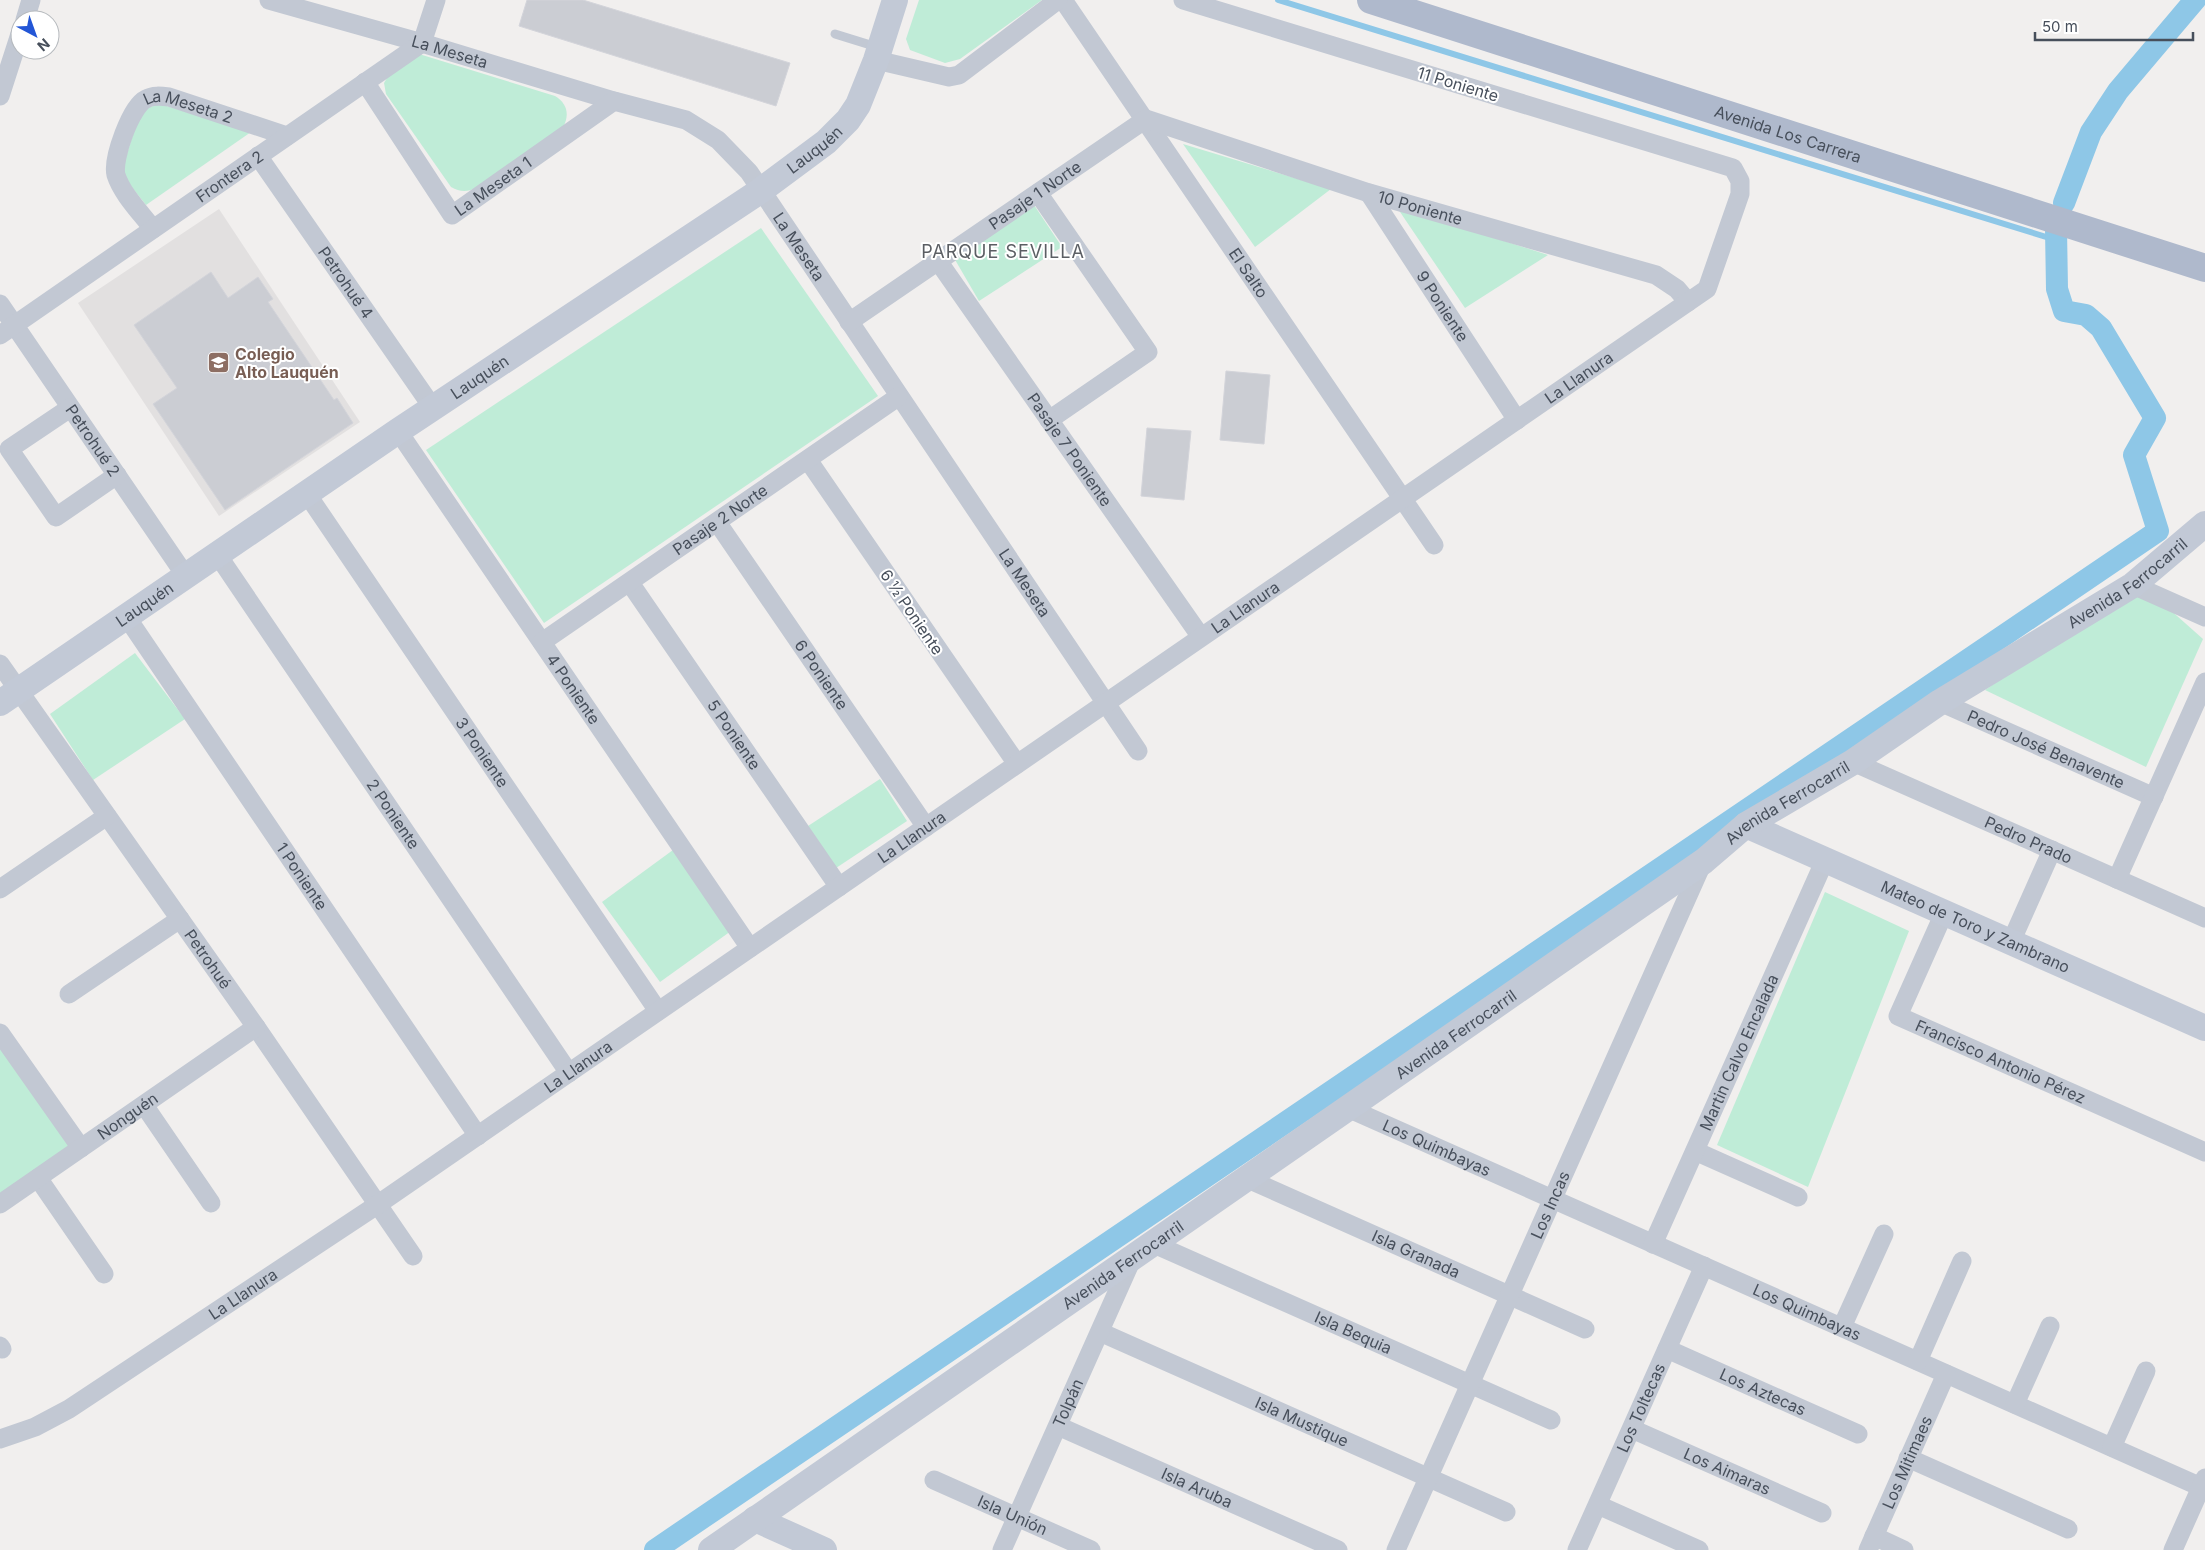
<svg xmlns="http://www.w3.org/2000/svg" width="2205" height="1550" font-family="Inter,sans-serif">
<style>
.education{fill:#e2e0e0}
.green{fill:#bfecd7}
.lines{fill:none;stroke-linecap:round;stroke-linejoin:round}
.stream{stroke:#8ec7e7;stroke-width:6}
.canal{stroke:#8ec7e7;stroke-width:22}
.building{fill:#cbcdd3;stroke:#d3d4da}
.lane{stroke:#c2c8d3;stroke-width:9}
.street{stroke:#c2c8d3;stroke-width:19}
.secondary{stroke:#c2c9d6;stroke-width:26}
.primary{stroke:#afb9cc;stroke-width:28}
.labels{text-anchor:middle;stroke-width:4;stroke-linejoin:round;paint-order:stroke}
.street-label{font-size:16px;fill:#474f5b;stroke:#fff}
.education-label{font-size:16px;font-weight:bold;fill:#785e54;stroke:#fff;text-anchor:start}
.neighbourhood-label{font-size:18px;letter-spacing:1px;fill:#5b5e63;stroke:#fff}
</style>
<rect width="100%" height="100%" fill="#f1efee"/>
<path class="education" d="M 219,209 L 360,422 L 219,516 L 78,303 Z"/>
<g class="green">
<path d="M 919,0 L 1042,0 L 960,59 L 945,63 L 910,50 L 906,39 Z"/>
<path d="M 419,54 L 555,96 C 567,103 570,115 563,127 L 476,188 C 467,192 460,192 451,187 L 386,94 L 384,83 L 387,78 Z"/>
<path d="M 160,104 L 251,132 L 146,205 L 127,181 L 122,170 L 139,115 L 143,109 Z"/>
<path d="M 1183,144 L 1331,189 L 1255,247 Z"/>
<path d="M 1034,205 L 1062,247 L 979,301 L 954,258 Z"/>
<path d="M 1396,206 L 1548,255 L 1465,308 Z"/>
<path d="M 761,228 L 878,396 L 544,623 L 426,450 Z"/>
<path d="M 2140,583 L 2203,639 L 2146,767 L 1985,690 Z"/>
<path d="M 135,653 L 185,719 L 93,780 L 50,714 Z"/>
<path d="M 880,779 L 907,821 L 836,868 L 808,826 Z"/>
<path d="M 673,850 L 731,931 L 660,982 L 602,902 Z"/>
<path d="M 1825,892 L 1909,931 L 1808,1187 L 1717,1145 Z"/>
<path d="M 0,1040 L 75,1147 L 0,1199 Z"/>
</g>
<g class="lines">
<path class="stream" d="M 1278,0 L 2056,240"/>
<g class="canal">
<path d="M 2064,203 L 2091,132 L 2118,91 L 2195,0"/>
<path d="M 655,1550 L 2158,531 L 2134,455 L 2155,418 L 2101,328 L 2086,315 L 2064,311 L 2057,289 L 2056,229"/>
</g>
</g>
<g class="building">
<path d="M 527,0 L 583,0 L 790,63 L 776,106 L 519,26 Z"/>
<path d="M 211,272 L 228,298 L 258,277 L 273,299 L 268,302 L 334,400 L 337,398 L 353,423 L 225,510 L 153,404 L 177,388 L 134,325 Z"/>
<path d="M 1226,371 L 1270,375 L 1264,444 L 1220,440 Z"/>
<path d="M 1147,428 L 1191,431 L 1184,500 L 1141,496 Z"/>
</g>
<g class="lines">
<path class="lane" d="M 835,34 L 877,47"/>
<g class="street">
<path id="s1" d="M 269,0 L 422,43 L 614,101 L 686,120 L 718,140 L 749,172 L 1138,751"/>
<path id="s2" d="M 1063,0 L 1434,545"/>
<path d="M 25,20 L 31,0"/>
<path d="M 876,60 L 949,77 L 959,75 L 1058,0"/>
<path id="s3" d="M 365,82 L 452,215 L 614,101"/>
<path d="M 0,96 L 20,34"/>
<path id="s4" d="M 258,156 L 433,408"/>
<path d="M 1038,193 L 1148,352 L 1049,420"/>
<path id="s5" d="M 1369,193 L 1517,420"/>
<path id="s6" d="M 153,229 C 141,213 122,194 116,175 C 112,159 131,106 146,99 C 153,95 161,96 169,97 L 287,136"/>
<path id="s7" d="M 938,261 L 1201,637"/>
<path id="s8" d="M 0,304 L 185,575"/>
<path id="s9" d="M 849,322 L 1146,119 L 1369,193 L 1656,275 L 1677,289 L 1688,302"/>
<path id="s10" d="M 0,335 L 422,43 L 436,0"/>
<path d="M 70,408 L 9,449 L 56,517 L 117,475"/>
<path id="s11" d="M 398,431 L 750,948"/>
<path d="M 808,460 L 1017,764"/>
<path id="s12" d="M 307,494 L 658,1011"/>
<path id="s13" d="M 717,522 L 926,827"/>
<path id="s14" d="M 217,554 L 569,1073"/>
<path id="s15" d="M 630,583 L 839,887"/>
<path d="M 2133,585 L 2205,617"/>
<path id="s16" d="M 126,616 L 478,1136"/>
<path id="s17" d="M 542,642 L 898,397"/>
<path id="s18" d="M 0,664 L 256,1027 L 413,1256"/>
<path id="s19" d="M 1940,702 L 2154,797"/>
<path id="s20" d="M 1853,762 L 2205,918"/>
<path d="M 2117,879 L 2205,682"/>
<path d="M 0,889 L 107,816"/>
<path id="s21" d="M 1944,913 L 1898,1016 L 2205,1152"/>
<path d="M 2011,942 L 2052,850"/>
<path d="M 69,994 L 180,919"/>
<path d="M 0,1033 L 81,1148"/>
<path d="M 144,1105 L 211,1203"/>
<path id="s22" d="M 1350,1109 L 2201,1487"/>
<path d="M 1695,1151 L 1798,1197"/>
<path d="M 38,1178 L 104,1274"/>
<path id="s23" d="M 1248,1179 L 1585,1329"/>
<path id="s24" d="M 0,1204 L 256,1027"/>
<path id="s25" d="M 1154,1244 L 1551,1420"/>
<path id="s26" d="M 1653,1244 L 1825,860"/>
<path d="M 1842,1327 L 1884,1234"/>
<path id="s27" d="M 1100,1332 L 1506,1512"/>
<path d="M 0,1346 L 2,1349"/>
<path id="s28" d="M 1667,1349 L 1858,1434"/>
<path d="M 1918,1361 L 1962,1261"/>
<path d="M 2015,1404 L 2050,1326"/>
<path id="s29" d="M 1058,1426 L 1338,1550"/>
<path id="s30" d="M 1632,1429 L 1822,1513"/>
<path id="s31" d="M 0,1439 L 35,1427 L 69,1409 L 377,1205 L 1707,289 L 1740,194 L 1740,181 L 1733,168 L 1183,0"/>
<path d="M 2112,1447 L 2146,1371"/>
<path d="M 1908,1458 L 2068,1529"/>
<path id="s32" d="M 934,1480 L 1091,1550"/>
<path d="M 1598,1505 L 1699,1550"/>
<path d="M 1874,1536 L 1904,1550"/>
<path id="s33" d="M 1002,1550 L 1132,1259"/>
<path id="s34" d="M 1396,1550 L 1703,862"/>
<path id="s35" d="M 1577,1550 L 1704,1266"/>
<path id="s36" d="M 1868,1550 L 1946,1374"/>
<path d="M 2173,1550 L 2205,1478"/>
</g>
<g class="secondary">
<path id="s37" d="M 0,703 L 398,431 L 760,191 L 826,142 L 848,120 L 858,105 L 876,60 L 895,0"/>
<path id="s38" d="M 1746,825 L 2205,1028"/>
<path d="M 755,1519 L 824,1550"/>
<path id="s39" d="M 711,1550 C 1041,1320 1374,1093 1704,861 L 1746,825 L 1853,762 L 1940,702 L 2133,585 L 2205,524"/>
</g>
<path class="primary" id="s40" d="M 1371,0 L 2205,268"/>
</g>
<defs>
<symbol id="school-square" viewBox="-11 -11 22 22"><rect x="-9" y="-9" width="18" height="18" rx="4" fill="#8d6e63" stroke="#fff"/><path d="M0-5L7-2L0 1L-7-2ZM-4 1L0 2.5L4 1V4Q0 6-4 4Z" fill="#fff"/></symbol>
</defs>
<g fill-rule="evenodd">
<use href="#school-square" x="206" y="350" width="25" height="25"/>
</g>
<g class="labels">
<g class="street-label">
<text dy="6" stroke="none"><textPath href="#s1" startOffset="188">La Meseta</textPath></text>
<text transform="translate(1458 84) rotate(17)" y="6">11 Poniente</text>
<text dy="6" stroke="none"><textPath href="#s6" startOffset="194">La Meseta 2</textPath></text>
<text dy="6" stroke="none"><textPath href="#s40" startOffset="438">Avenida Los Carrera</textPath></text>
<text dy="6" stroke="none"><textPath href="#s37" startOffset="985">Lauquén</textPath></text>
<text dy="6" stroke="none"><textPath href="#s10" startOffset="279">Frontera 2</textPath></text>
<text dy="6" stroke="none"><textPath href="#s3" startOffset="209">La Meseta 1</textPath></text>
<text dy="6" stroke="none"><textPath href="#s9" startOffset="225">Pasaje 1 Norte</textPath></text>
<text dy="6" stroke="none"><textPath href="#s9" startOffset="648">10 Poniente</textPath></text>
<text dy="6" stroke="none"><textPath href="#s1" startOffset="606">La Meseta</textPath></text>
<text dy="6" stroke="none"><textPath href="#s2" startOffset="330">El Salto</textPath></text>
<text dy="6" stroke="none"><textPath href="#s4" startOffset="154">Petrohué 4</textPath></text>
<text dy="6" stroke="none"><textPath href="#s5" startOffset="135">9 Poniente</textPath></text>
<text dy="6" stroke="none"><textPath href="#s37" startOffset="580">Lauquén</textPath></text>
<text dy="6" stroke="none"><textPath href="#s31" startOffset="1904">La Llanura</textPath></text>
<text dy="6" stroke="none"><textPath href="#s8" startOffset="165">Petrohué 2</textPath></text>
<text dy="6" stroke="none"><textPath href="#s7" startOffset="230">Pasaje 7 Poniente</textPath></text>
<text dy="6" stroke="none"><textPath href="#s17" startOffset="216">Pasaje 2 Norte</textPath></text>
<text dy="6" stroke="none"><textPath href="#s39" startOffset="1716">Avenida Ferrocarril</textPath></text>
<text dy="6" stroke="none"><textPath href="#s1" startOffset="1011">La Meseta</textPath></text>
<text dy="6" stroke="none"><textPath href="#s37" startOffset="175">Lauquén</textPath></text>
<text dy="6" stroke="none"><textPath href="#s31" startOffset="1499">La Llanura</textPath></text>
<text transform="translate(912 612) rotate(56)" y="6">6 ½ Poniente</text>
<text dy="6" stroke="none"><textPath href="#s13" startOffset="185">6 Poniente</textPath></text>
<text dy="6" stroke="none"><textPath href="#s11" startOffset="312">4 Poniente</textPath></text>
<text dy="6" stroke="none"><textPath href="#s15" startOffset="184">5 Poniente</textPath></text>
<text dy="6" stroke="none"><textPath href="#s19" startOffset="116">Pedro José Benavente</textPath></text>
<text dy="6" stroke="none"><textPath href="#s12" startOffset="312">3 Poniente</textPath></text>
<text dy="6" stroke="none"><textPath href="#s39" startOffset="1311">Avenida Ferrocarril</textPath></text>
<text dy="6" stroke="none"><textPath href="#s14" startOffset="314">2 Poniente</textPath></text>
<text dy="6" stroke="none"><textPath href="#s31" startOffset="1094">La Llanura</textPath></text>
<text dy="6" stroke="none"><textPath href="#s20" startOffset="192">Pedro Prado</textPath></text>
<text dy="6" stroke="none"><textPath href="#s16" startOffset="314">1 Poniente</textPath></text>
<text dy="6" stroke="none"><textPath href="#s38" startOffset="251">Mateo de Toro y Zambrano</textPath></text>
<text dy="6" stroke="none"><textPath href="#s18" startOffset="361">Petrohué</textPath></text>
<text dy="6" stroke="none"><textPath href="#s39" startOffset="906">Avenida Ferrocarril</textPath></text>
<text dy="6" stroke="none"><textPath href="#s26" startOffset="210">Martin Calvo Encalada</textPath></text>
<text dy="6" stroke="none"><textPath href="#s21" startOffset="225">Francisco Antonio Pérez</textPath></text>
<text dy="6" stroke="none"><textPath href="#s31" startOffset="689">La Llanura</textPath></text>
<text dy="6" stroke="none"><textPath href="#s24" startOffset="155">Nonguén</textPath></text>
<text dy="6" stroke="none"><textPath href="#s22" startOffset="95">Los Quimbayas</textPath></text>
<text dy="6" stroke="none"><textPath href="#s34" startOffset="378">Los Incas</textPath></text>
<text dy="6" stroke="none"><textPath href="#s23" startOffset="184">Isla Granada</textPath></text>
<text dy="6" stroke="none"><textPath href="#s39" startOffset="501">Avenida Ferrocarril</textPath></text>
<text dy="6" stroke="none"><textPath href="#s31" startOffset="284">La Llanura</textPath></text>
<text dy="6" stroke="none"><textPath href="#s22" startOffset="500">Los Quimbayas</textPath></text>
<text dy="6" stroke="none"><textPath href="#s25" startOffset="218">Isla Bequia</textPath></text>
<text dy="6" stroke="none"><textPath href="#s28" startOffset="105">Los Aztecas</textPath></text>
<text dy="6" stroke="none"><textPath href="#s33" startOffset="161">Tolpán</textPath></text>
<text dy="6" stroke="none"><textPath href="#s35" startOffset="156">Los Toltecas</textPath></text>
<text dy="6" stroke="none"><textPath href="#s27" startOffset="221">Isla Mustique</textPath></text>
<text dy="6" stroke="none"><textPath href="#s36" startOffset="96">Los Mitimaes</textPath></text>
<text dy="6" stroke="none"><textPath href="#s30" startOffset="104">Los Aimaras</textPath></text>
<text dy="6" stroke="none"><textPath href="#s29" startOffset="152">Isla Aruba</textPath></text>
<text dy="6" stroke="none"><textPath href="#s32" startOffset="86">Isla Unión</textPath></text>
</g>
<g class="education-label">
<text x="235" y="360">Colegio<tspan x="235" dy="18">Alto Lauquén</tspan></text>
</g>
<g class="neighbourhood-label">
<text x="1003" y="258">PARQUE SEVILLA</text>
</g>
</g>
<g transform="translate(35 35) rotate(139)"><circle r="24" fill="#ffffff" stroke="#b5b9bd"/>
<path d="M0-4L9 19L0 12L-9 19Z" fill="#2356d6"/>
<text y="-8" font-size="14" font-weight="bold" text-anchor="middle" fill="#474f5b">N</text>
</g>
<path d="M2035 32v8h158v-8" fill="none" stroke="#474f5b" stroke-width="2.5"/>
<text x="2042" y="32" font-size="15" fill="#474f5b" stroke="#ffffff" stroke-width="4" paint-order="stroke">50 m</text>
</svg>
